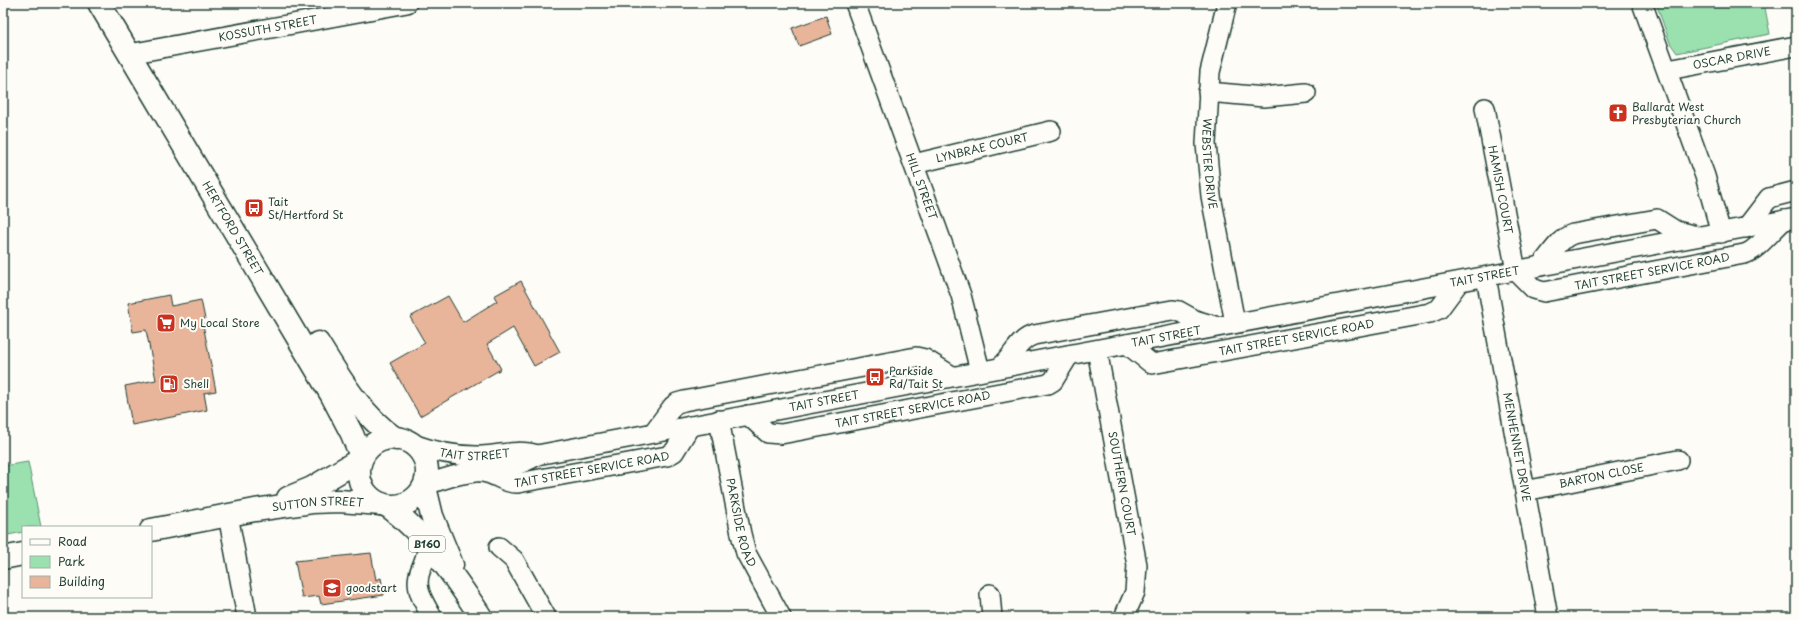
<svg xmlns="http://www.w3.org/2000/svg" width="1799" height="620" font-family="'Playpen Sans',sans-serif">
<style>
.green{fill:#9ae1af;stroke:#5c8f72}
.building{fill:#e8b59a;stroke:#1f3d34}
.lines{fill:none;stroke-linecap:round;stroke-linejoin:round}
.minor-casing{stroke:#1f3d34;stroke-width:22}
.major-casing{stroke:#1f3d34;stroke-width:25}
.minor{stroke:#fdfcf7;stroke-width:19}
.major{stroke:#fdfcf7;stroke-width:22}
.labels{text-anchor:middle;stroke-width:4;stroke-linejoin:round;paint-order:stroke}
.shield{fill:#fdfcf7;stroke:#62766e;stroke-width:1}
.shield-label{font-size:10px;font-weight:bold;fill:#1f3d34}
.street-label{font-size:11px;fill:#1f3d34;stroke:#fdfcf7}
.poi-label{font-size:11px;fill:#1f3d34;stroke:#fdfcf7;text-anchor:start}
</style>
<rect width="100%" height="100%" fill="#fdfcf7"/>
<filter id="ink" filterUnits="userSpaceOnUse"><feTurbulence type="fractalNoise" baseFrequency=".025" numOctaves="2"/><feDisplacementMap in="SourceGraphic" scale="8" xChannelSelector="R" yChannelSelector="G"/><feConvolveMatrix kernelMatrix="1 2 1 2 8 2 1 2 1" color-interpolation-filters="sRGB"/></filter>
<g filter="url(#ink)">
<g class="green">
<path d="M 1656,3 L 1764,3 L 1770,34 L 1677,53 L 1670,43 Z"/>
<path d="M 28,462 L 41,527 L 23,527 L 23,532 L 3,536 L 3,466 Z"/>
</g>
<g class="building">
<path d="M 826,16 L 832,34 L 799,46 L 792,28 Z"/>
<path d="M 521,281 L 560,352 L 534,366 L 513,328 L 487,344 L 501,369 L 420,416 L 390,363 L 425,343 L 410,317 L 448,296 L 463,322 L 497,301 L 494,296 Z"/>
<path d="M 169,295 L 171,306 L 201,300 L 205,319 L 202,319 L 216,391 L 204,393 L 207,410 L 132,425 L 125,386 L 156,380 L 146,330 L 133,332 L 128,303 Z"/>
<path d="M 371,553 L 376,580 L 381,578 L 384,595 L 321,604 L 319,596 L 302,598 L 295,561 Z"/>
</g>
<g class="lines">
<defs>
<g id="minor">
<path id="s1" d="M 855,3 L 961,295 L 980,371"/>
<path id="s2" d="M 1227,3 L 1210,72 L 1206,144 L 1211,196 L 1235,323"/>
<path d="M 1642,3 L 1705,176 L 1721,233"/>
<path id="s3" d="M 129,54 L 407,3"/>
<path id="s4" d="M 1668,70 L 1796,46"/>
<path d="M 1208,92 L 1264,97 L 1306,93"/>
<path id="s5" d="M 1485,108 L 1516,271"/>
<path id="s6" d="M 914,164 L 1051,131"/>
<path d="M 1746,228 L 1769,198 L 1796,191"/>
<path d="M 1540,266 C 1550,256 1559,238 1573,234 L 1657,219 L 1676,231 L 1697,236"/>
<path id="s7" d="M 1516,271 L 1534,289 L 1544,292 L 1744,254 C 1757,251 1772,230 1784,220"/>
<path id="s8" d="M 1486,277 L 1548,617"/>
<path id="s9" d="M 1127,344 L 1152,364 L 1430,313 L 1439,309 L 1459,282"/>
<path id="s10" d="M 1097,350 L 1137,565 L 1135,592 L 1124,617"/>
<path d="M 999,368 C 1012,359 1018,339 1034,335 L 1172,310 L 1179,311 L 1195,320 L 1215,326"/>
<path id="s11" d="M 748,415 L 768,433 L 781,434 L 1048,384 L 1053,381 L 1069,355"/>
<path id="s12" d="M 719,420 L 741,534 L 746,553 L 781,617"/>
<path d="M 653,433 L 673,406 L 677,403 L 684,401 L 916,357 L 925,359 L 952,376"/>
<path id="s13" d="M 412,444 C 435,452 458,457 482,456 C 501,455 518,449 537,455"/>
<path id="s14" d="M 482,472 C 495,473 505,484 518,483 L 667,456 L 674,452 L 690,426"/>
<path id="s15" d="M 426,485 C 440,480 453,475 468,473 C 492,469 516,469 537,455 L 1796,218"/>
<path id="s16" d="M 1525,491 L 1678,460"/>
<path d="M 228,515 L 247,617"/>
<path d="M 427,545 C 428,554 424,561 421,569 C 413,587 423,601 432,617"/>
<path d="M 499,547 L 514,560 L 546,617"/>
<path d="M 990,594 L 992,617"/>
</g>
<g id="major">
<path id="s17" d="M 99,3 L 331,394 L 352,434 L 361,456"/>
<path d="M 318,343 C 339,377 362,416 396,439"/>
<circle cx="393" cy="472" r="34"/>
<path d="M 425,487 L 432,516 L 452,565"/>
<path d="M 288,498 L 312,488 L 359,460"/>
<path d="M 388,506 C 426,535 455,577 481,617"/>
<path id="s18" d="M 151,530 L 255,510 L 312,502 L 339,501 L 381,504"/>
<path d="M 3,558 L 23,554"/>
</g>
</defs>
<use href="#minor" class="minor-casing"/>
<use href="#major" class="major-casing"/>
<use href="#minor" class="minor"/>
<use href="#major" class="major"/>
</g>
</g>
<defs>
<symbol id="church-square" viewBox="-11 -11 22 22"><rect x="-9" y="-9" width="18" height="18" rx="4" fill="#c8321e" stroke="#fdfcf7"/><path d="M-1.2-6h2.4v3.5h3.3v2.4h-3.3V6h-2.4V-.1h-3.3v-2.4h3.3Z" fill="#fff"/></symbol>
<symbol id="bus-square" viewBox="-11 -11 22 22"><rect x="-9" y="-9" width="18" height="18" rx="4" fill="#c8321e" stroke="#fdfcf7"/><path d="M-5-6H5V4H4V6H2V4H-2V6H-4V4H-5ZM-3.5-4V0h7V-4ZM-3.5 1.2v1.5H-2V1.2ZM2 1.2v1.5H3.5V1.2Z" fill="#fff"/></symbol>
<symbol id="supermarket-square" viewBox="-11 -11 22 22"><rect x="-9" y="-9" width="18" height="18" rx="4" fill="#c8321e" stroke="#fdfcf7"/><path d="M-6-5.5h2.5l.6 2H6L4.5 2H-2.5L-4.4-4H-6ZM-1.5 3.2a1.3 1.3 0 1 0 .1 0ZM3 3.2a1.3 1.3 0 1 0 .1 0Z" fill="#fff"/></symbol>
<symbol id="fuel-square" viewBox="-11 -11 22 22"><rect x="-9" y="-9" width="18" height="18" rx="4" fill="#c8321e" stroke="#fdfcf7"/><path d="M-5.5-6h7V0h2V4h1.3V-2.5L3-4.5l.8-.8L6-3V5H2.5V1h-1V6h-7ZM-4.2-4.7v3.2H.2V-4.7Z" fill="#fff"/></symbol>
<symbol id="school-square" viewBox="-11 -11 22 22"><rect x="-9" y="-9" width="18" height="18" rx="4" fill="#c8321e" stroke="#fdfcf7"/><path d="M0-5L7-2L0 1L-7-2ZM-4 1L0 2.5L4 1V4Q0 6-4 4Z" fill="#fff"/></symbol>
</defs>
<g fill-rule="evenodd">
<use href="#church-square" x="1607" y="102" width="22" height="22"/>
<use href="#bus-square" x="243" y="197" width="22" height="22"/>
<use href="#supermarket-square" x="155" y="312" width="22" height="22"/>
<use href="#bus-square" x="864" y="366" width="22" height="22"/>
<use href="#fuel-square" x="158" y="373" width="22" height="22"/>
<use href="#school-square" x="321" y="577" width="22" height="22"/>
</g>
<g class="labels">
<rect class="shield" x="409" y="536" width="36" height="16" rx="3"/>
<g class="shield-label">
<text x="427" y="548">B160</text>
</g>
<g class="street-label">
<text dy="4" stroke="none"><textPath href="#s3" startOffset="141">KOSSUTH STREET</textPath></text>
<text dy="4" stroke="none"><textPath href="#s4" startOffset="65">OSCAR DRIVE</textPath></text>
<text dy="4" stroke="none"><textPath href="#s6" startOffset="70">LYNBRAE COURT</textPath></text>
<text dy="4" stroke="none"><textPath href="#s2" startOffset="163">WEBSTER DRIVE</textPath></text>
<text dy="4" stroke="none"><textPath href="#s1" startOffset="195">HILL STREET</textPath></text>
<text dy="4" stroke="none"><textPath href="#s5" startOffset="83">HAMISH COURT</textPath></text>
<text dy="4" stroke="none"><textPath href="#s17" startOffset="262">HERTFORD STREET</textPath></text>
<text dy="4" stroke="none"><textPath href="#s7" startOffset="146">TAIT STREET SERVICE ROAD</textPath></text>
<text dy="4" stroke="none"><textPath href="#s15" startOffset="1080">TAIT STREET</textPath></text>
<text dy="4" stroke="none"><textPath href="#s15" startOffset="756">TAIT STREET</textPath></text>
<text dy="4" stroke="none"><textPath href="#s9" startOffset="179">TAIT STREET SERVICE ROAD</textPath></text>
<text dy="4" stroke="none"><textPath href="#s15" startOffset="408">TAIT STREET</textPath></text>
<text dy="4" stroke="none"><textPath href="#s11" startOffset="174">TAIT STREET SERVICE ROAD</textPath></text>
<text dy="4" stroke="none"><textPath href="#s8" startOffset="173">MENHENNET DRIVE</textPath></text>
<text dy="4" stroke="none"><textPath href="#s13" startOffset="64">TAIT STREET</textPath></text>
<text dy="4" stroke="none"><textPath href="#s14" startOffset="113">TAIT STREET SERVICE ROAD</textPath></text>
<text dy="4" stroke="none"><textPath href="#s16" startOffset="78">BARTON CLOSE</textPath></text>
<text dy="4" stroke="none"><textPath href="#s10" startOffset="136">SOUTHERN COURT</textPath></text>
<text dy="4" stroke="none"><textPath href="#s18" startOffset="169">SUTTON STREET</textPath></text>
<text dy="4" stroke="none"><textPath href="#s12" startOffset="105">PARKSIDE ROAD</textPath></text>
</g>
<g class="poi-label">
<text x="1632" y="111">Ballarat West<tspan x="1632" dy="13">Presbyterian Church</tspan></text>
<text x="268" y="206">Tait<tspan x="268" dy="13">St/Hertford St</tspan></text>
<text x="180" y="327">My Local Store</text>
<text x="889" y="375">Parkside<tspan x="889" dy="13">Rd/Tait St</tspan></text>
<text x="183" y="388">Shell</text>
<text x="346" y="592">goodstart</text>
</g>
</g>
<rect width="1799" height="620" fill="none" stroke="#fdfcf7" stroke-width="16"/>
<rect x="8" y="8" width="1783" height="604" fill="none" stroke="#1f3d34" stroke-width="1.5" filter="url(#ink)"/>
<rect x="22" y="526" width="130" height="72" fill="#fdfcf7" stroke="#a4b0a9"/>
<rect x="30" y="539" width="20" height="6" fill="#fdfcf7" stroke="#a4b0a9"/>
<text x="58" y="546" font-size="12" fill="#1f3d34">Road</text>
<rect x="30" y="556" width="20" height="12" fill="#9ae1af" stroke="#a4b0a9"/>
<text x="58" y="566" font-size="12" fill="#1f3d34">Park</text>
<rect x="30" y="576" width="20" height="12" fill="#e8b59a" stroke="#a4b0a9"/>
<text x="58" y="586" font-size="12" fill="#1f3d34">Building</text>
</svg>
